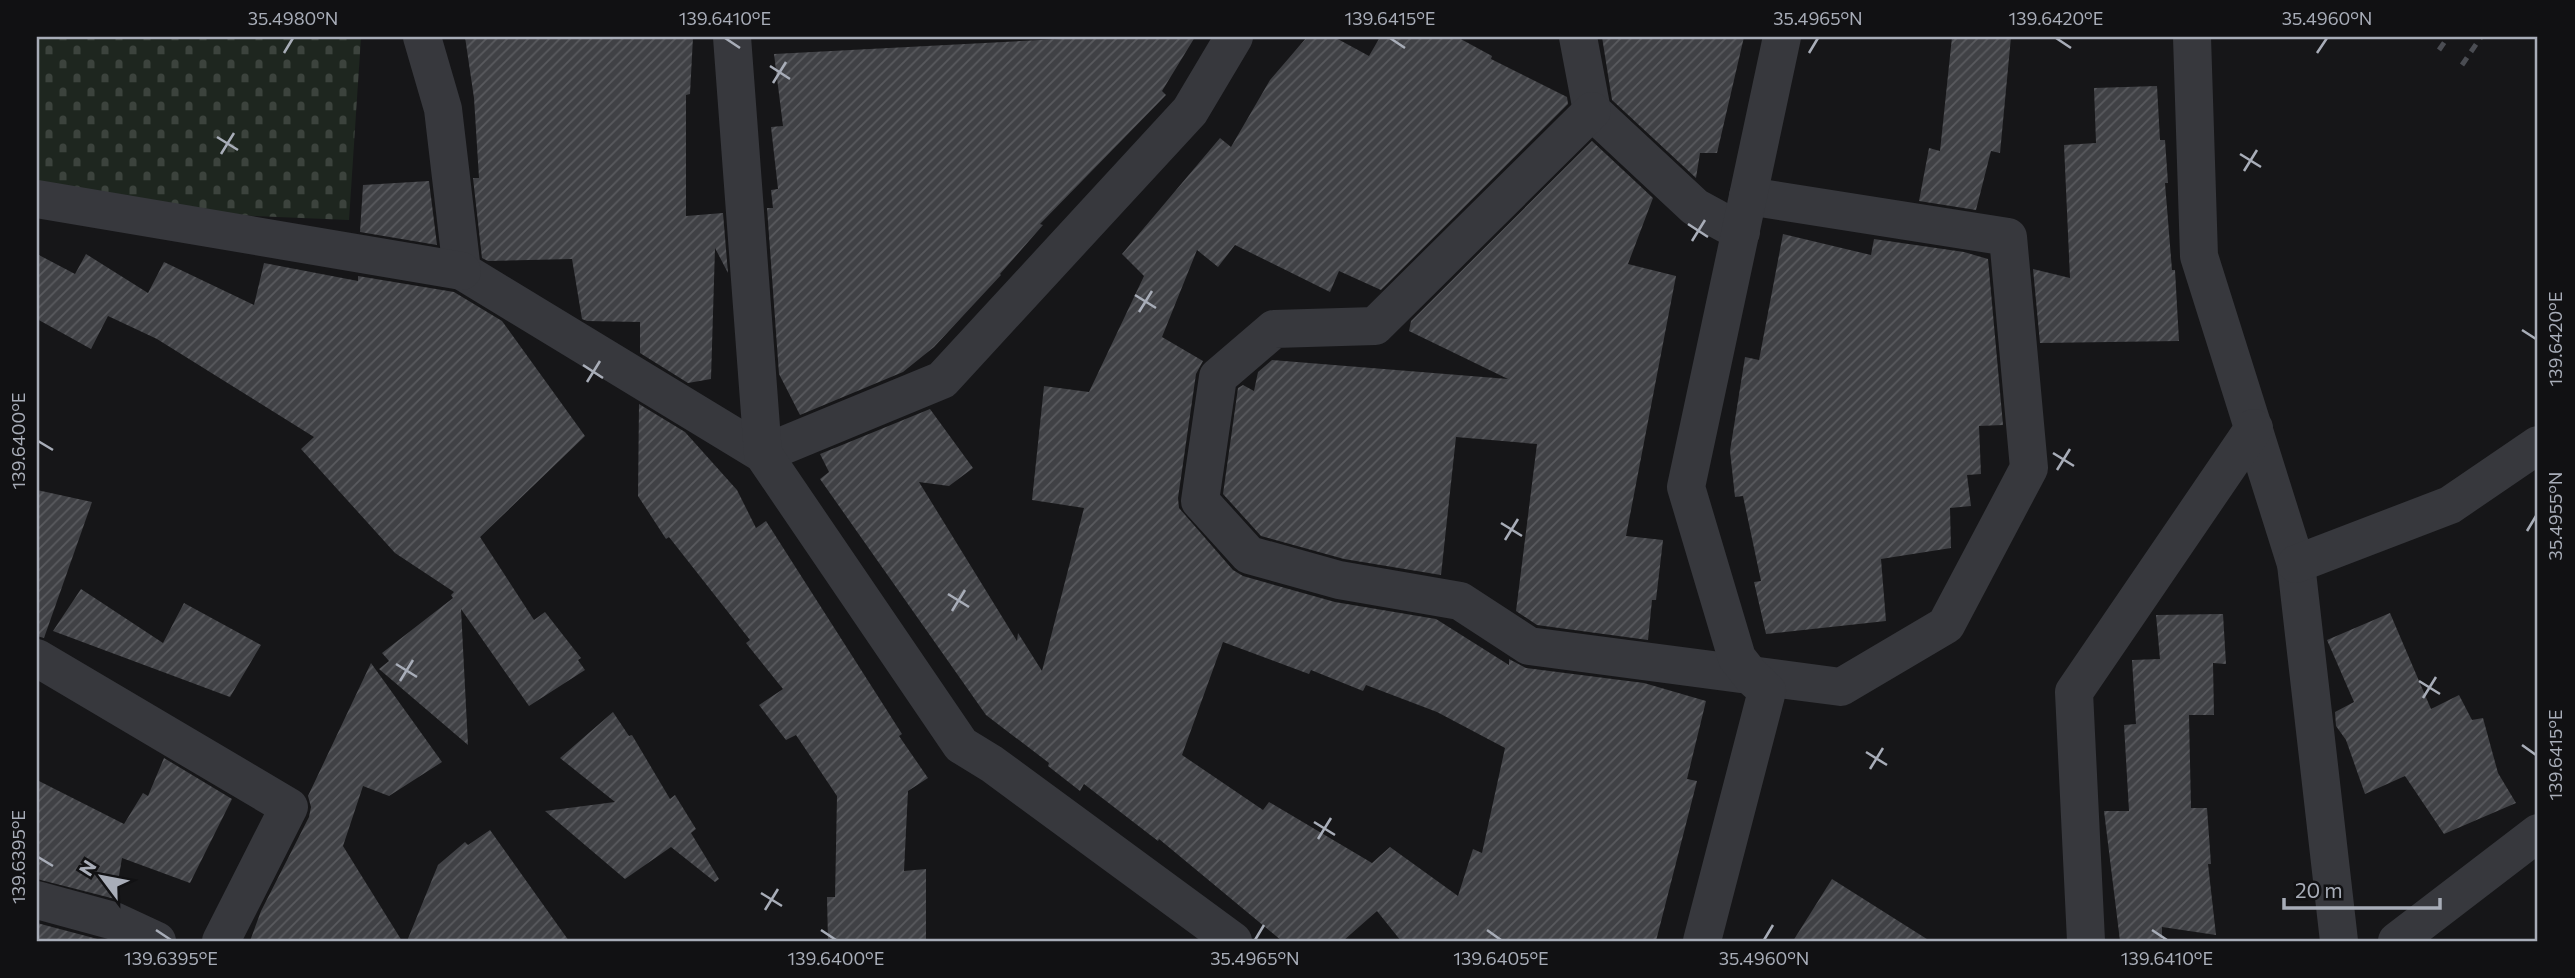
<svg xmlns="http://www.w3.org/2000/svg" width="2575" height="978" font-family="Commissioner,sans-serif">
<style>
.cemetery{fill:url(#cemetery-stones)}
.building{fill:url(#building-hatch);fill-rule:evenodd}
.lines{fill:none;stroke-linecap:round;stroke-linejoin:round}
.minor{stroke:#37383d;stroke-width:38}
.rail{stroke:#4a4c52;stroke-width:5;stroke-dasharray:9 7;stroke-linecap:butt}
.ticks{fill:none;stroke:#a8adb8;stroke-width:2.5}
.neatline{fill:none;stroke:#a8adb8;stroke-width:2.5}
.ticks-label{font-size:18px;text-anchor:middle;fill:#a8adb8}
</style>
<defs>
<pattern id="cemetery-stones" width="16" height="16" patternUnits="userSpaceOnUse" patternTransform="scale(1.75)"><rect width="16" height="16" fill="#1e261f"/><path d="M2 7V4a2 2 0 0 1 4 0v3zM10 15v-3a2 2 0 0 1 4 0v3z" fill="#3c433d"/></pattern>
<pattern id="building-hatch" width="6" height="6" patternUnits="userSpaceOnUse" patternTransform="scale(1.75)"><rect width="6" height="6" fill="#404145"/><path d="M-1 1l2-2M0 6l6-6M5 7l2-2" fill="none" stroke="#595a5e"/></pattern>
</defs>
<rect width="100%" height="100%" fill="#161618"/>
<path class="cemetery" d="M 37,37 L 361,37 L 349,220 L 187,213 L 37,189 Z"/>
<g class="building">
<path d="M 465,37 L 693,37 L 690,94 L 686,95 L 686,216 L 723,213 L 728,273 L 715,248 L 711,379 L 688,383 L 640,353 L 640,322 L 587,321 L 582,319 L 572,259 L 488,261 L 482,258 L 473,178 L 479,178 L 474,98 Z"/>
<path d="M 1098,37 L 1195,37 L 1162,91 L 1166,95 L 1040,224 L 1043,225 L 1000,274 L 1001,275 L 934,347 L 903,372 L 800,415 L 779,374 L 767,208 L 773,208 L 771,190 L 778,189 L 771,127 L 783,126 L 774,54 Z"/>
<path d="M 1307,37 L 1334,37 L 1369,56 L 1380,37 L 1457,37 L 1492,56 L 1491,59 L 1567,97 L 1568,104 L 1381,290 L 1339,271 L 1330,292 L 1235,245 L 1218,267 L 1197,250 L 1162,337 L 1203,361 L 1196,374 L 1178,498 L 1179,508 L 1233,570 L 1243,576 L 1335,602 L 1436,619 L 1509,665 L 1509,659 L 1526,668 L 1644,683 L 1706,701 L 1687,779 L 1697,781 L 1656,941 L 1401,941 L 1377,911 L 1343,941 L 1282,941 L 1159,839 L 1158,841 L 1084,784 L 1080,791 L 1048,766 L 1049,763 L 986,715 L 820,479 L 829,472 L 820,454 L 930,409 L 973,468 L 949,486 L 919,482 L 1017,641 L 1018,633 L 1042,671 L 1084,508 L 1032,500 L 1044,386 L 1089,392 L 1144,276 L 1122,254 L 1220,138 L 1231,147 L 1270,80 ZM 1223,642 L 1309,674 L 1311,670 L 1363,691 L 1366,685 L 1437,712 L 1505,748 L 1482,853 L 1473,849 L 1458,896 L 1390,847 L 1372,863 L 1269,802 L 1263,810 L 1182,755 Z"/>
<path d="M 1602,37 L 1744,37 L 1717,153 L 1700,153 L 1696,178 L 1612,100 Z"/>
<path d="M 1952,37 L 2011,37 L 2000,153 L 1991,151 L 1976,210 L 1919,201 L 1929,148 L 1940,151 Z"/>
<path d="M 2157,86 L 2160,140 L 2165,140 L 2168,183 L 2165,183 L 2172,270 L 2175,270 L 2179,341 L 2040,343 L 2033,269 L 2070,278 L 2064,145 L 2096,143 L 2094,88 Z"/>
<path d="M 1592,141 L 1653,198 L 1628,264 L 1676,276 L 1626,536 L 1663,540 L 1656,600 L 1652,600 L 1648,640 L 1537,625 L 1516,611 L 1537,444 L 1456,437 L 1441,575 L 1344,559 L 1261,536 L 1223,494 L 1238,388 L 1243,385 L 1254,391 L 1258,372 L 1272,360 L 1508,379 L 1409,331 L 1411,321 Z"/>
<path d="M 429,181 L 437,245 L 360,232 L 363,185 Z"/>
<path d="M 1783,234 L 1871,255 L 1874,239 L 1964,252 L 1988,259 L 2003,425 L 1979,426 L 1981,474 L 1967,475 L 1971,506 L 1950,508 L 1951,548 L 1881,559 L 1886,621 L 1766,634 L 1754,582 L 1761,581 L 1743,496 L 1735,497 L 1730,451 L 1745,357 L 1759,360 Z"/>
<path d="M 37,254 L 75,274 L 86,254 L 148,293 L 164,262 L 254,305 L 264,263 L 358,281 L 358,276 L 454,292 L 502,321 L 585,436 L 480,537 L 534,620 L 545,612 L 581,658 L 578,660 L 585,670 L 529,706 L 461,609 L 468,745 L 379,669 L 389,661 L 382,653 L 453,598 L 451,595 L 454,592 L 395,553 L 301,449 L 314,437 L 157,339 L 108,316 L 91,349 L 37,319 Z"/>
<path d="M 639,404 L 685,432 L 737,490 L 756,528 L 766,521 L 902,734 L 899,736 L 928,778 L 908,791 L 904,871 L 926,869 L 926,941 L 828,941 L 827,897 L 835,897 L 837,796 L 796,735 L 786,740 L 759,705 L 783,689 L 746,643 L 750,640 L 669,537 L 666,539 L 638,496 Z"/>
<path d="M 37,490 L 92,502 L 44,638 L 37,636 Z"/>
<path d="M 81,589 L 163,643 L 184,603 L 261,645 L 230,697 L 53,631 Z"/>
<path d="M 2390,613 L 2431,709 L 2459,695 L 2472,720 L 2483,718 L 2498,773 L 2516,803 L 2444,834 L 2405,776 L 2365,794 L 2346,740 L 2336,726 L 2335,712 L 2354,702 L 2327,640 Z"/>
<path d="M 2223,614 L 2226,664 L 2213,663 L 2214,715 L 2189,715 L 2191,808 L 2207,808 L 2211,864 L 2208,864 L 2216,935 L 2162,927 L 2162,941 L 2120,941 L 2104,811 L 2129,811 L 2124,725 L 2136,724 L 2132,660 L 2160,659 L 2156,615 Z"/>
<path d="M 371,663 L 442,762 L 389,796 L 363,786 L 343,846 L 402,941 L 250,941 L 261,911 L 309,817 L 311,807 L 308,796 Z"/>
<path d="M 613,712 L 629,736 L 632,735 L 670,799 L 675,795 L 696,829 L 691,833 L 719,879 L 715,882 L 671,847 L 625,879 L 545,811 L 615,802 L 560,758 Z"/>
<path d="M 164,758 L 232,799 L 190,883 L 122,858 L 115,899 L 37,879 L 37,780 L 124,824 L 143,793 L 148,796 Z"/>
<path d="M 490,830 L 569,941 L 407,941 L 438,865 L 465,842 L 468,845 Z"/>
<path d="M 1832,879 L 1930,941 L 1793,941 Z"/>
<path d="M 37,923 L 105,941 L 37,941 Z"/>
</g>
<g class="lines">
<g class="minor">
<path d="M 422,37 L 443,109 L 462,271 L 763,454 L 942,380 L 1190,111 L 1234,37"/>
<path d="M 732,37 L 763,454 L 961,745 L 992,764 L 1233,941"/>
<path d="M 1578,37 L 1592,111 L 1695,207 L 1741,232"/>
<path d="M 2192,37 L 2199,256 L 2296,564 L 2339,941"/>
<path d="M 1592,111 L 1375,326 L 1274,329 L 1218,377 L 1200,501 L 1249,555 L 1339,580 L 1460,601 L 1529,646 L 1841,687 L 1946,625 L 2029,468 L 2008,237 L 1748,196"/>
<path d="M 37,199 L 462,271"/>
<path d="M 2296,564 L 2450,505 L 2538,445"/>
<path d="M 37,658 L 289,807 L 221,941"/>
<path d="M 37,900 L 114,921 L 157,941"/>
<path d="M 1702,941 L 1767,691 L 1752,677 L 1737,658 L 1686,487 L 1782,37"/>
<path d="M 2086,941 L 2074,692 L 2254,428"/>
<path d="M 2397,941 L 2538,833"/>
</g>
<g class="rail">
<path d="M 2439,50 L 2448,37"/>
<path d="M 2462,65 L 2481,37"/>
</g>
</g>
<path class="ticks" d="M 725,38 L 740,48M 1390,38 L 1405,48M 2056,38 L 2071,48M 284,53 L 293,38M 1809,53 L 1818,38M 2317,53 L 2327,38M 770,66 L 790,79M 773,83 L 786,62M 217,137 L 238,150M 221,154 L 234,133M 2240,154 L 2261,167M 2244,171 L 2257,150M 1688,224 L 1708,237M 1692,241 L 1705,220M 1135,295 L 1156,308M 1139,312 L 1152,291M 2522,330 L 2536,339M 583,365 L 603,378M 587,382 L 600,361M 38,441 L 53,450M 2053,453 L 2074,466M 2057,470 L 2070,449M 1501,523 L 1522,536M 2527,531 L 2536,516M 1505,540 L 1518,519M 948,594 L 969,607M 952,611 L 965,590M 396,664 L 417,677M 400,681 L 413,660M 2419,681 L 2440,694M 2423,698 L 2436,677M 2522,745 L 2536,755M 1866,752 L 1887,765M 1870,769 L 1883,748M 1314,822 L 1335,835M 1318,839 L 1331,818M 38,857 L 53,866M 761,893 L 782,906M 765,910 L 778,889M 156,930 L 171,940M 821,930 L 836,940M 1487,930 L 1501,940M 2152,930 L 2167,940M 1255,940 L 1264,925M 1764,940 L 1773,925"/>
<rect width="2575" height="978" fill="none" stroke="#111113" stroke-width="77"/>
<g transform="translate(102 877) rotate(302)" stroke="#111113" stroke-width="5" paint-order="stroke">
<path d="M0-5L12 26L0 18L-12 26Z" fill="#a8adb8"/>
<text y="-10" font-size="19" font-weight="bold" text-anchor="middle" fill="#a8adb8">N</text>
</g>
<path d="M2284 898v10h156v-10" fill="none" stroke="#a8adb8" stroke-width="3.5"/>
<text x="2295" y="898" font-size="21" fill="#a8adb8" stroke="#111113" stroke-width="5" paint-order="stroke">20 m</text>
<rect x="38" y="38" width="2498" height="902" class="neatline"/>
<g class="ticks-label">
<text x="293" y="25">35.4980°N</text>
<text x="725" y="25">139.6410°E</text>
<text x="1390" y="25">139.6415°E</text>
<text x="1818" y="25">35.4965°N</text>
<text x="2056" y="25">139.6420°E</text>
<text x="2327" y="25">35.4960°N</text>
<text transform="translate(2556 339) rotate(-90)" y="6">139.6420°E</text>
<text transform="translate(19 441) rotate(-90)" y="6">139.6400°E</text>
<text transform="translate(2556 516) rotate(-90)" y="6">35.4955°N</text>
<text transform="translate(2556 755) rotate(-90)" y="6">139.6415°E</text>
<text transform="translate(19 857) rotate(-90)" y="6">139.6395°E</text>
<text x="171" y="965">139.6395°E</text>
<text x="836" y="965">139.6400°E</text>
<text x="1255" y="965">35.4965°N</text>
<text x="1501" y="965">139.6405°E</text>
<text x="1764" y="965">35.4960°N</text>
<text x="2167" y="965">139.6410°E</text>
</g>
</svg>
